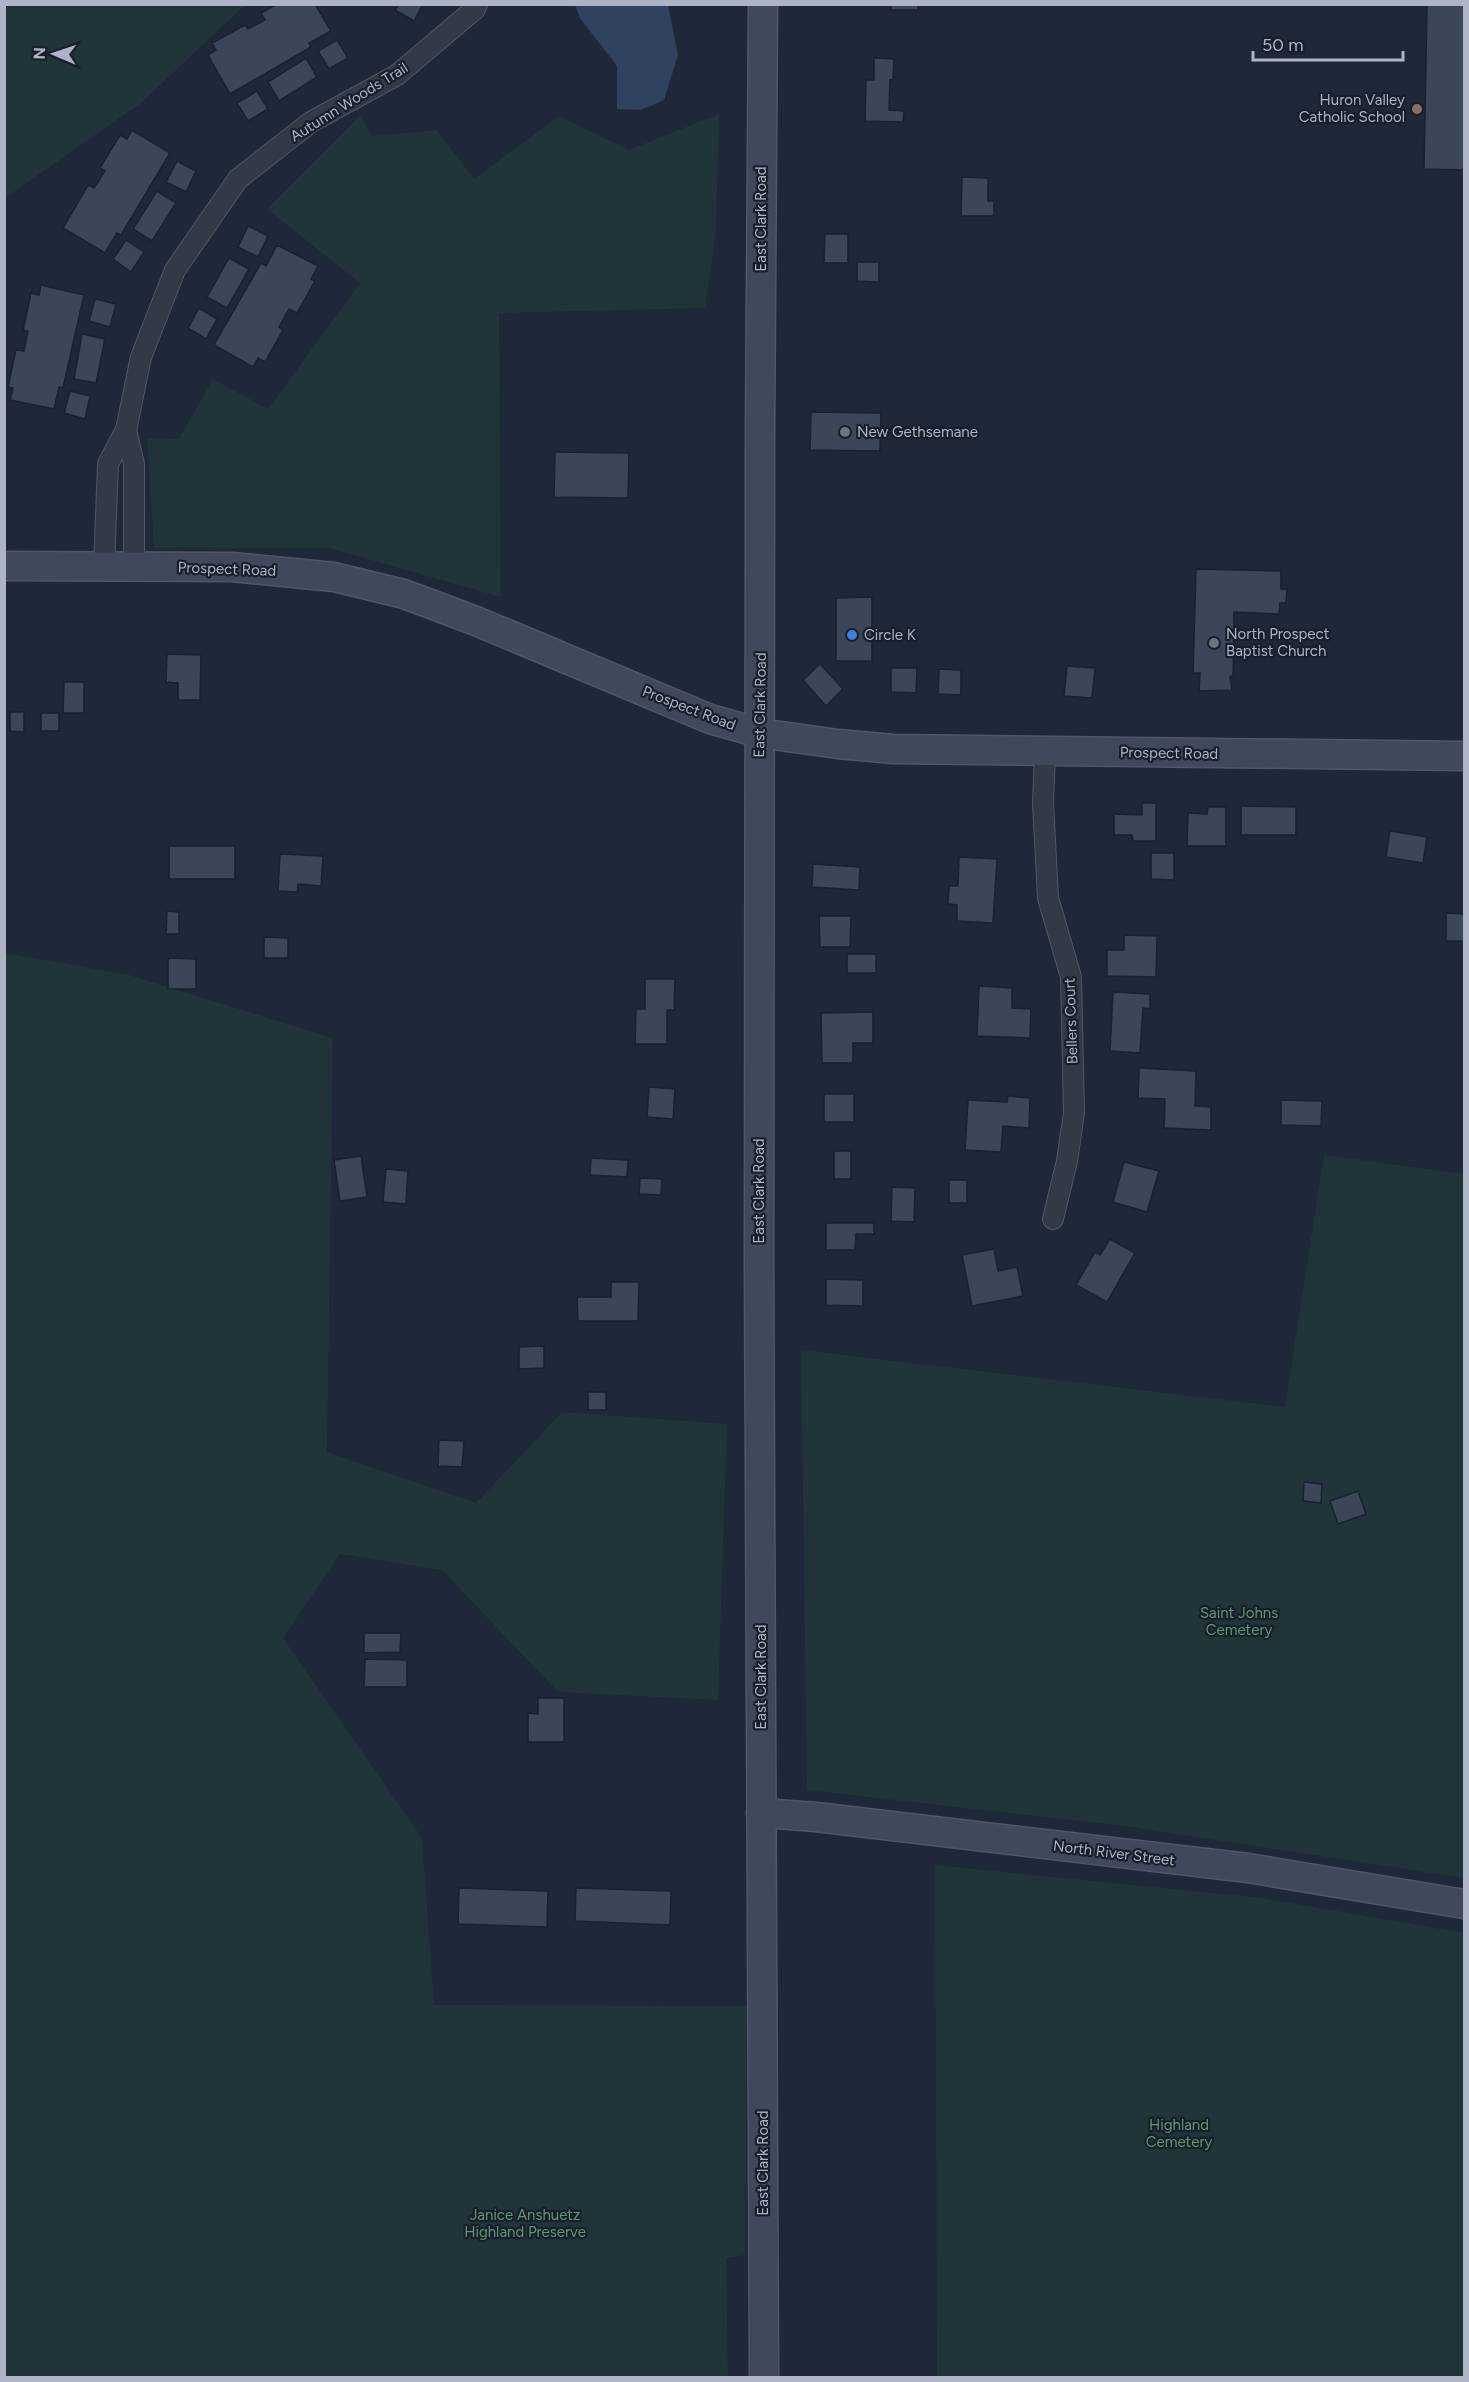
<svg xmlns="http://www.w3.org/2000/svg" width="1469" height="2382" font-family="Figtree,sans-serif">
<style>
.green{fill:#213439}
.water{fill:#314260}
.building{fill:#3b4658;stroke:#1a212f;stroke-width:1.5}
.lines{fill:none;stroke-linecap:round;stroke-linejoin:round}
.street-casing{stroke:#505766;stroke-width:22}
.secondary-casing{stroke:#505766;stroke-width:31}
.street{stroke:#323a48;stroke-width:20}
.secondary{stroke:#40495b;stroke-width:28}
.education-dot{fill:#8d6e63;stroke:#181f2c;stroke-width:2}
.worship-dot{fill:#6b7280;stroke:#181f2c;stroke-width:2}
.shop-dot{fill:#3f7fe0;stroke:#181f2c;stroke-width:2}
.labels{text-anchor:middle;stroke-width:4.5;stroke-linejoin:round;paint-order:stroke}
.poi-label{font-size:15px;fill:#acb4c5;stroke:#181f2c;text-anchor:start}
.street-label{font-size:15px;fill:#acb4c5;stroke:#181f2c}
.park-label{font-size:15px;fill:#639672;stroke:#181f2c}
</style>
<rect width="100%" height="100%" fill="#1f2838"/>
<g class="green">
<path d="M 5,4 L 245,4 L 245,5 L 141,103 L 5,198 Z"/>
<path d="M 719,114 L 716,231 L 705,308 L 499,313 L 501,597 L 329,548 L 154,548 L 147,438 L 179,439 L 213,379 L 268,409 L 360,283 L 267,209 L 360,116 L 372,136 L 437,130 L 474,179 L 559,116 L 629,150 Z"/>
<path d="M 5,953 L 129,975 L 333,1038 L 327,1452 L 476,1503 L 562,1412 L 727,1424 L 718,1700 L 558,1692 L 442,1570 L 340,1554 L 283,1638 L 422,1838 L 434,2005 L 747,2006 L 745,2255 L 726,2258 L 728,2377 L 5,2377 Z"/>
<path d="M 1324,1155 L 1464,1174 L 1464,1878 L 1125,1826 L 807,1790 L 801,1350 L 1285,1407 Z"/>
<path d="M 935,1865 L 1262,1898 L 1464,1933 L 1464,2377 L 937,2377 Z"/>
</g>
<path class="water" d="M 575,5 L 668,5 L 678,55 L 664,100 L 641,110 L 617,109 L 617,66 L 580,18 Z"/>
<g class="building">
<path d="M 277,4 L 315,4 L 331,31 L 309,43 L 311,47 L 230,94 L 208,55 L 216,50 L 212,43 L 245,25 L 248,29 L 265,20 L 261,13 Z"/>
<path d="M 399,4 L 423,4 L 414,21 L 395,10 Z"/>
<rect x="891" y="4" width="27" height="6"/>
<path d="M 1427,4 L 1464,4 L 1464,170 L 1424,169 Z"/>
<path d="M 337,40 L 348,58 L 329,69 L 318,51 Z"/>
<path d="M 306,58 L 317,77 L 279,101 L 268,82 Z"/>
<path d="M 874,58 L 894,59 L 893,80 L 890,80 L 889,110 L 904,111 L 903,122 L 865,121 L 866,80 L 874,80 Z"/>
<path d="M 257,91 L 268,109 L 248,121 L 237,103 Z"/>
<path d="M 132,130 L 170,153 L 121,235 L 117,233 L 105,253 L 63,228 L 88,185 L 94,188 L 105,171 L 100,168 L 120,135 L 127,139 Z"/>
<path d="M 177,161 L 196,171 L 186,192 L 166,182 Z"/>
<path d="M 962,177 L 988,178 L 988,201 L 994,201 L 994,216 L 961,216 Z"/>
<path d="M 157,191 L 176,203 L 152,241 L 133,229 Z"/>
<path d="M 248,226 L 268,236 L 258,257 L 238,247 Z"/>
<path d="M 825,234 L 848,234 L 848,263 L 824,263 Z"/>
<path d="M 126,240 L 144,252 L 131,272 L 113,259 Z"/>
<path d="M 277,245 L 318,266 L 311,279 L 315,281 L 297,313 L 289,309 L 279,327 L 283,330 L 265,362 L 258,358 L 253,367 L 214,345 L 261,263 L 266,266 Z"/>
<path d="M 229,258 L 249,269 L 227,308 L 207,297 Z"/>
<path d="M 857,262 L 879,262 L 879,282 L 857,281 Z"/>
<path d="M 41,285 L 84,295 L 63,388 L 59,387 L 54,409 L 10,400 L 13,388 L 8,387 L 16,350 L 24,351 L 28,331 L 23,330 L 31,293 L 39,295 Z"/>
<path d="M 95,299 L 116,304 L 110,327 L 89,321 Z"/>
<path d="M 199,308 L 217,319 L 206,339 L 188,328 Z"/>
<path d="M 82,334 L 105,339 L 96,383 L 74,379 Z"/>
<path d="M 70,391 L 90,396 L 85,419 L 64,413 Z"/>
<path d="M 811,412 L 881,413 L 880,451 L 810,450 Z"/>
<path d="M 555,452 L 629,453 L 628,498 L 554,497 Z"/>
<path d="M 1196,569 L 1281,571 L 1281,589 L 1287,589 L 1286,603 L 1280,603 L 1279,614 L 1234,612 L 1233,675 L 1230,677 L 1232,690 L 1199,691 L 1200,673 L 1193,673 Z"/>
<path d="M 872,597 L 872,661 L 836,661 L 836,598 Z"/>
<path d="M 167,654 L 201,655 L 200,700 L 178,700 L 178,683 L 166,682 Z"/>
<path d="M 820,664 L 843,689 L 826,706 L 803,680 Z"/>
<path d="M 1067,666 L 1095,668 L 1092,698 L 1064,696 Z"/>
<path d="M 891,668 L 917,668 L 916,693 L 891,692 Z"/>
<path d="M 939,669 L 961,670 L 961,695 L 938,694 Z"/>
<path d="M 64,682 L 84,682 L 84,713 L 63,713 Z"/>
<path d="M 10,712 L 24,712 L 24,732 L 10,731 Z"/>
<rect x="41" y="713" width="18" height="18"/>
<path d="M 1142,803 L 1156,803 L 1156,841 L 1133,841 L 1132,835 L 1114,835 L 1114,814 L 1142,815 Z"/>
<path d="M 1241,806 L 1296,807 L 1296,835 L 1241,835 Z"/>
<path d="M 1208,807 L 1226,807 L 1226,846 L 1187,846 L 1188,813 L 1207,814 Z"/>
<path d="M 1390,831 L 1427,837 L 1423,863 L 1386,857 Z"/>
<rect x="169" y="846" width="66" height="33"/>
<path d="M 1151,853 L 1174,853 L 1174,880 L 1151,879 Z"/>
<path d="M 280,854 L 323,856 L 321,886 L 298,884 L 297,892 L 278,891 Z"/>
<path d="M 959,857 L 997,859 L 993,923 L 957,921 L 957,905 L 948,904 L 949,886 L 958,886 Z"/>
<path d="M 813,864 L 860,867 L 859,890 L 812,887 Z"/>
<path d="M 167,911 L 179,912 L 179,934 L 166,934 Z"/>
<path d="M 1446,913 L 1464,914 L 1464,941 L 1446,941 Z"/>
<path d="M 819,916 L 851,916 L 850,947 L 820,947 Z"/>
<path d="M 1124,935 L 1157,936 L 1156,977 L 1107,976 L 1107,950 L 1124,950 Z"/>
<path d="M 264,937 L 288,938 L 288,958 L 264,958 Z"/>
<rect x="847" y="954" width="29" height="19"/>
<path d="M 168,958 L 196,959 L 196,989 L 168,989 Z"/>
<path d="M 645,979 L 675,979 L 674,1010 L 667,1010 L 667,1044 L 635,1044 L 636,1009 L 645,1009 Z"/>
<path d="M 979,986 L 1012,988 L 1012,1008 L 1031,1009 L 1030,1038 L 977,1036 Z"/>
<path d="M 1113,992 L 1150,994 L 1150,1009 L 1143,1008 L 1140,1053 L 1110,1051 Z"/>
<path d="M 873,1012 L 873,1043 L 853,1043 L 853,1063 L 822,1063 L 821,1013 Z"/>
<path d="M 1139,1068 L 1196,1071 L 1195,1106 L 1211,1107 L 1211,1130 L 1164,1128 L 1165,1099 L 1138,1098 Z"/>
<path d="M 649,1087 L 675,1089 L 673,1119 L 647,1117 Z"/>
<rect x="824" y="1094" width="30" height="28"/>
<path d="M 1008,1096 L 1030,1098 L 1029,1128 L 1003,1126 L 1001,1152 L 965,1150 L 968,1100 L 1007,1102 Z"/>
<path d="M 1281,1100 L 1322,1101 L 1321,1126 L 1281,1125 Z"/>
<rect x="834" y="1151" width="17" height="28"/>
<path d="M 361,1156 L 367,1197 L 340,1201 L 334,1160 Z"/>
<path d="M 591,1158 L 628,1160 L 627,1177 L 590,1175 Z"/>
<path d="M 1124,1162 L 1159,1171 L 1147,1212 L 1113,1202 Z"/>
<path d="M 386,1169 L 408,1171 L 406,1204 L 383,1202 Z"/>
<path d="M 640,1178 L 662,1179 L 661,1195 L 639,1194 Z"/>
<rect x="949" y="1180" width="18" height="23"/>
<path d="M 892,1187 L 915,1188 L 914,1222 L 891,1221 Z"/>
<path d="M 826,1223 L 874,1223 L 874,1234 L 856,1234 L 855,1250 L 826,1250 Z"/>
<path d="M 1110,1239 L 1135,1253 L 1107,1302 L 1076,1285 L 1095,1252 L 1100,1255 Z"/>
<path d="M 994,1249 L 998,1271 L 1017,1267 L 1023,1296 L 972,1306 L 962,1255 Z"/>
<path d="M 826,1279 L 863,1280 L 863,1306 L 826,1305 Z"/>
<path d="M 611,1282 L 639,1282 L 638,1321 L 578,1321 L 577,1297 L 611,1297 Z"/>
<path d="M 544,1346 L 544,1368 L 519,1369 L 519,1347 Z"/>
<rect x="588" y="1392" width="18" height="18"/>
<path d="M 439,1440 L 464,1441 L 462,1467 L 438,1466 Z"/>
<path d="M 1304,1482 L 1322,1484 L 1321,1503 L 1303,1501 Z"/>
<path d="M 1358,1491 L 1366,1514 L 1338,1524 L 1330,1501 Z"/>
<path d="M 364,1633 L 401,1633 L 400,1652 L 364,1653 Z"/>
<path d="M 365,1659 L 407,1660 L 407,1687 L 364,1687 Z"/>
<path d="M 538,1698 L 564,1698 L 564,1742 L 528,1742 L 528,1713 L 538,1714 Z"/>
<path d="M 459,1888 L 548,1891 L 547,1927 L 458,1924 Z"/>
<path d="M 576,1888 L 671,1891 L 670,1925 L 575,1921 Z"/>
</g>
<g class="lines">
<defs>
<g id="street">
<path d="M 126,430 L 134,464 L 134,567"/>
<path d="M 104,567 L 108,464 L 126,430 L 141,357 L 175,270 L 238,179 L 311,122 L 397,75 L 475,9 L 477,4"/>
<path d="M 1045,752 L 1043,803 L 1048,898 L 1071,977 L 1074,1113 L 1067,1161 L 1053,1219"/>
</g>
<g id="secondary">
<path d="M 763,4 L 760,438 L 759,1262 L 764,2378"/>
<path d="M 4,566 L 232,567 L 334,577 L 404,594 L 476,621 L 710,719 L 760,733 L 838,744 L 893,749 L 1464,756"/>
<path d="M 761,1813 L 816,1817 L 1248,1868 L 1464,1904"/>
</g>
</defs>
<use href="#street" class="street-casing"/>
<use href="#secondary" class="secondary-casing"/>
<use href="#street" class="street"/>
<use href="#secondary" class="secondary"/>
</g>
<circle class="education-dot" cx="1417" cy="109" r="6"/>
<g class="worship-dot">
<circle cx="845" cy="432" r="6"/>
<circle cx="1214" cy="643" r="6"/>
</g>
<circle class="shop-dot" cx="852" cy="635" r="6"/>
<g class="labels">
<g class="poi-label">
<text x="1405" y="105" text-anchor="end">Huron Valley<tspan x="1405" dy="17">Catholic School</tspan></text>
<text x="857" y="437">New Gethsemane</text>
<text x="1226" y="639">North Prospect<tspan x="1226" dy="17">Baptist Church</tspan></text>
<text x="864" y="640">Circle K</text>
</g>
<g class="street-label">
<text transform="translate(349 102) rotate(-32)" y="5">Autumn Woods Trail</text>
<text transform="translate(761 219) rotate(-90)" y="5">East Clark Road</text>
<text transform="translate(227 569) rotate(2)" y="5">Prospect Road</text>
<text transform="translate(760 705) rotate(-89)" y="5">East Clark Road</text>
<text transform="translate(689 708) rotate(21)" y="5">Prospect Road</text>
<text transform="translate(1169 753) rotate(1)" y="5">Prospect Road</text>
<text transform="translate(1071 1021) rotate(-92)" y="5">Bellers Court</text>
<text transform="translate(759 1191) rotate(-90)" y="5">East Clark Road</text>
<text transform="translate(761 1677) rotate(-90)" y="5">East Clark Road</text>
<text transform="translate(1114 1853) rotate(7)" y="5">North River Street</text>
<text transform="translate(763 2163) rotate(-90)" y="5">East Clark Road</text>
</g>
<g class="park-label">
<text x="1239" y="1618">Saint Johns<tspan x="1239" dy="17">Cemetery</tspan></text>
<text x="1179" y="2130">Highland<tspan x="1179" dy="17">Cemetery</tspan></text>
<text x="525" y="2220">Janice Anshuetz<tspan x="525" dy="17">Highland Preserve</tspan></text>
</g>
</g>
<rect width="1469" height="2382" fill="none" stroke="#acb4c5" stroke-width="12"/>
<g transform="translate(54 54) rotate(272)" stroke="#181f2c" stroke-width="4.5" paint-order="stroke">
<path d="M0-4.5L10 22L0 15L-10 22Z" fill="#acb4c5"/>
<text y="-9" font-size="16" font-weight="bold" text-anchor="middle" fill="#acb4c5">N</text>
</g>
<path d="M1253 51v9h150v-9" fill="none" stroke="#acb4c5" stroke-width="3"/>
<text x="1262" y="51" font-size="18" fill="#acb4c5" stroke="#181f2c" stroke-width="4.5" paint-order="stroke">50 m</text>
</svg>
